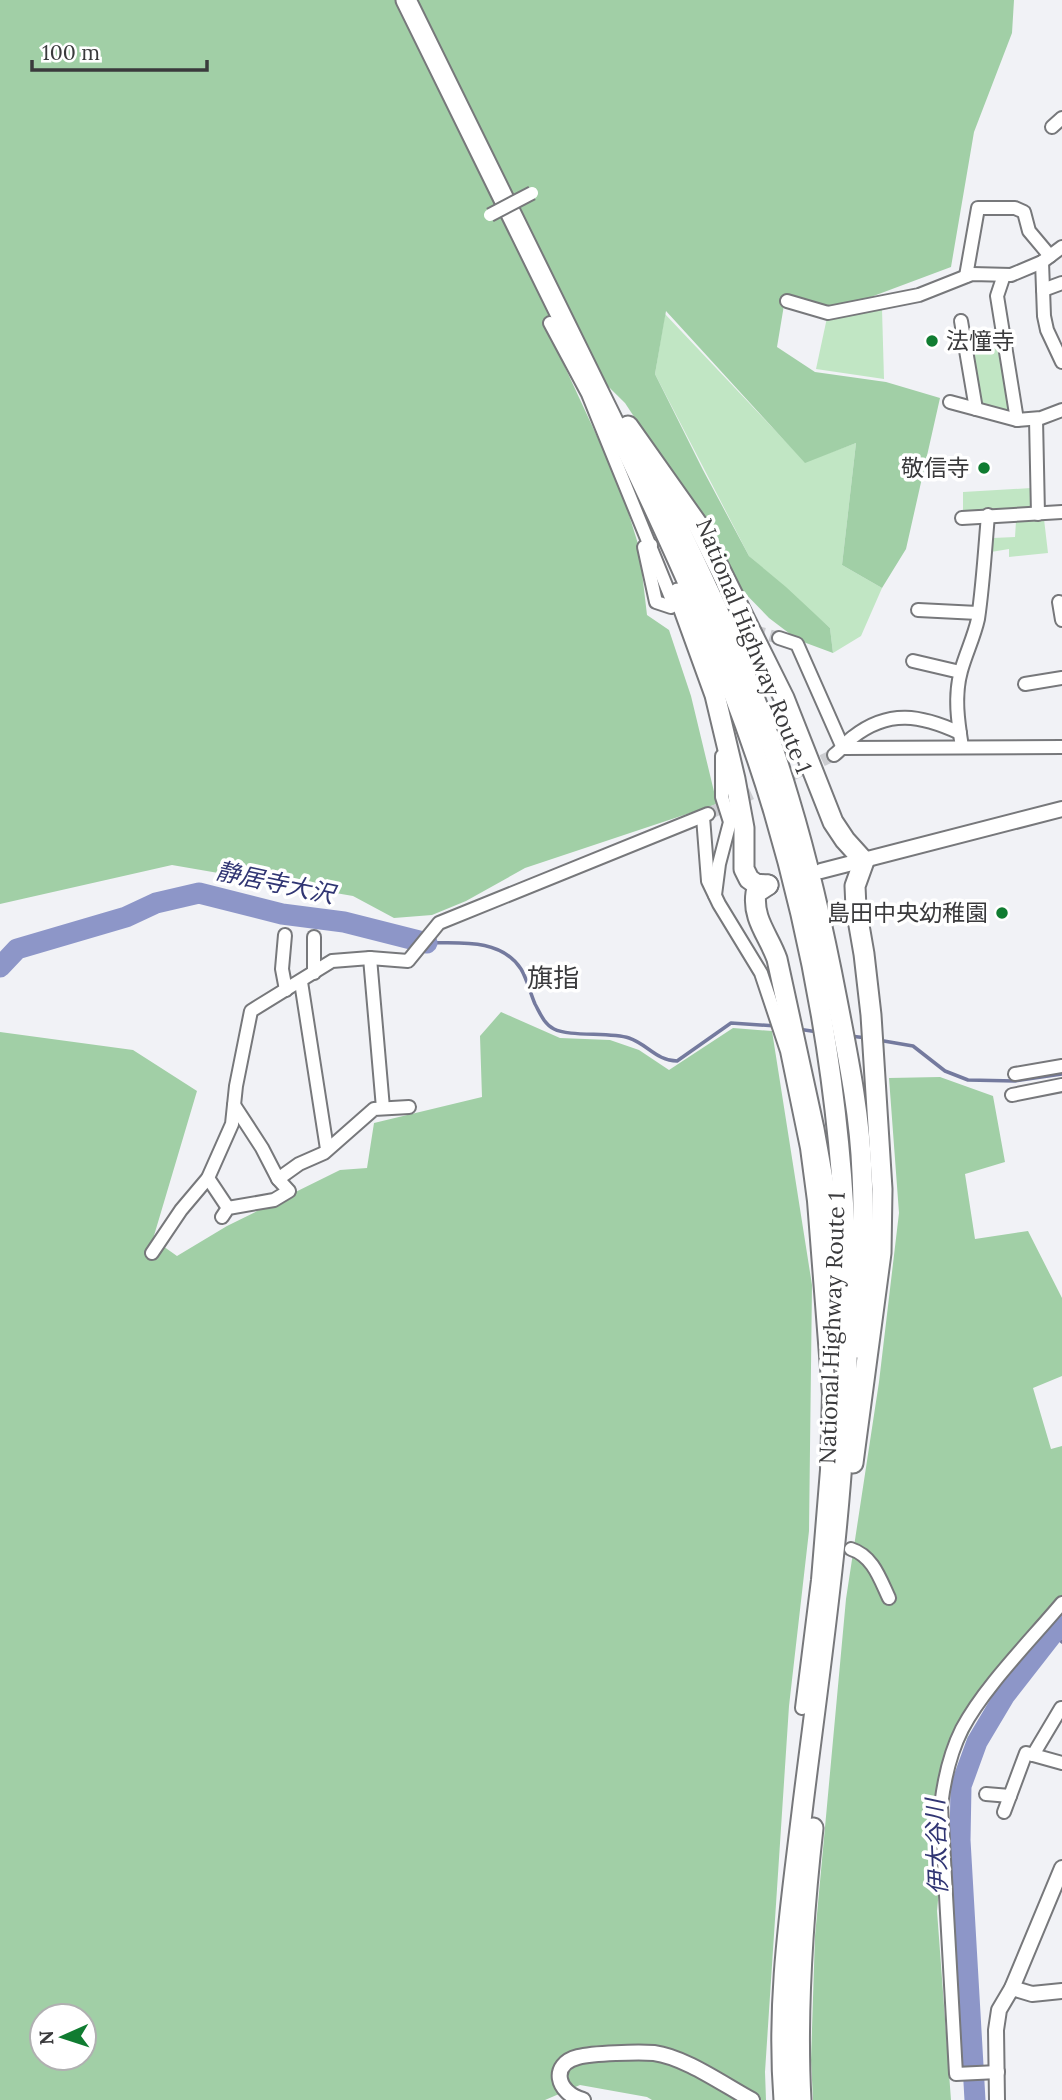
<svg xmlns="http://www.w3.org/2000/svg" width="1062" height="2100" font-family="Lora,'Noto Sans JP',serif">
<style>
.green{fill:#c1e6c4}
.forest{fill:#a1cfa6;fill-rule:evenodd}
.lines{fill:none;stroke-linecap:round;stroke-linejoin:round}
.stream{stroke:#747a9e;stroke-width:3.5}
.river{stroke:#8d96c8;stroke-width:21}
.minor-tunnel{stroke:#cccdd1;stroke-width:12;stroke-dasharray:12 6;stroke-linecap:butt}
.minor-casing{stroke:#77787b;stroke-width:16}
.tertiary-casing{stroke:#77787b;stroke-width:18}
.trunk-casing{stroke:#77787b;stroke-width:23}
.minor{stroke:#fff;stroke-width:12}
.tertiary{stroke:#fff;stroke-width:14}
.trunk{stroke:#fff;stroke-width:19}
.minor-bridge-casing{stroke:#77787b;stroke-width:16;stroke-linecap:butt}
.minor-bridge{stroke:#fff;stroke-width:12}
.poi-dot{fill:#107c31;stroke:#fff;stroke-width:2.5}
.labels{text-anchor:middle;stroke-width:7;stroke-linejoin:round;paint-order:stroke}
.poi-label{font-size:23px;fill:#3a3a3c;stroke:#fff;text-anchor:end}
.street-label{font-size:23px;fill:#3a3a3c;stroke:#fff}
.water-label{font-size:24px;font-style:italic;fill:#303573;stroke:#fff}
.quarter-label{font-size:26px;fill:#3a3a3c;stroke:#fff}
</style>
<rect width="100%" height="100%" fill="#f1f2f6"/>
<g class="green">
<path d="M 882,309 L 884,379 L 816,369 L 828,313 Z"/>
<path d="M 665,314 L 805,462 L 856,443 L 842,565 L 882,588 L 861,636 L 833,653 L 830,628 L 749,556 L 655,374 Z"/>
<path d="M 1000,340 L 1010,412 L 979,404 L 971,346 Z"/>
<path d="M 1031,488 L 1031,512 L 963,513 L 963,492 Z"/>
<path d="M 1044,519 L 1048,553 L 1009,557 L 1009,549 L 991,552 L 993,538 L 1015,537 L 1016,521 Z"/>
</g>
<g class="forest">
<path d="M 0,0 L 1014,0 L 1012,33 L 974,132 L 951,267 L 828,313 L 785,299 L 777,347 L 815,372 L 886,382 L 940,398 L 906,549 L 882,588 L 842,565 L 856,443 L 805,463 L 666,311 L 655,374 L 703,470 L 749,556 L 786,587 L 830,628 L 833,653 L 798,640 L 769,618 L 736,584 L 695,509 L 625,403 L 545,324 L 620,486 L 639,547 L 647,615 L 669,630 L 691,696 L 717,804 L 525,868 L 466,901 L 432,915 L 394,918 L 353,896 L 172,865 L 0,904 Z"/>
<path d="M 501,1012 L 560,1038 L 610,1040 L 639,1050 L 669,1070 L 733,1028 L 772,1031 L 812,1285 L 809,1531 L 789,1706 L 765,2072 L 766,2100 L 652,2100 L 647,2097 L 580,2085 L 545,2100 L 0,2100 L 0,1032 L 133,1050 L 197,1091 L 153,1239 L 177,1256 L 227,1226 L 340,1170 L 367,1168 L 374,1123 L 482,1097 L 480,1036 ZM 42,2016 L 84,2016 L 84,2058 L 42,2058 Z"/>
<path d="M 940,1077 L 993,1096 L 1005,1162 L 965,1174 L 975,1239 L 1028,1231 L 1062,1298 L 1062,1376 L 1033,1388 L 1051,1449 L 1062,1446 L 1062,1598 L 992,1685 L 950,1773 L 937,1911 L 951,2100 L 813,2100 L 811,2060 L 815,1936 L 846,1599 L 879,1382 L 899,1213 L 889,1078 Z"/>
</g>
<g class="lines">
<g class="stream">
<path d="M 427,943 C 459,943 501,938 521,969 C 527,979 530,992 535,1004 C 540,1013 544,1024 554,1029 C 569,1037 610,1032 629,1038 C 647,1044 657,1061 677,1061 L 731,1023 L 776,1026"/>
<path d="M 798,1029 L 818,1032"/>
<path d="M 850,1036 L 867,1038"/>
<path d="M 878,1040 L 913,1046 L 945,1071 L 968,1080 L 1015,1081 L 1062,1074"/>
<path d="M 1053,1634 L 1062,1642"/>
</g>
<g class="river">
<path d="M 0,967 L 17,949 L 126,917 L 156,903 L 199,893 L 282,914 L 344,922 L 427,943"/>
<path d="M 975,2100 L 960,1840 L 961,1786 L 977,1742 L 1005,1695 L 1062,1622"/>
</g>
<g class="minor-tunnel">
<path d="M 718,621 L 779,638"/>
<path d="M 708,814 L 834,755"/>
</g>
<defs>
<g id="minor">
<path d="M 1052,127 L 1062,118"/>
<path d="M 1062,247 L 1042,262 L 1044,316 L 1047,330 L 1062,362"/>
<path d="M 1004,275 L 997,296 L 1017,420"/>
<path d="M 966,276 L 978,208 L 1015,208 L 1024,212 L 1029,231 L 1050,256"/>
<path d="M 1043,290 L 1062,283"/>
<path d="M 787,301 L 828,313 L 919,295 L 972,274 L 1011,275 L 1042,262"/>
<path d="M 961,321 L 976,409"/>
<path d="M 550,323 L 588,394 L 674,605"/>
<path d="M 950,402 L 1017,420 L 1041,418 L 1062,410"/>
<path d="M 1036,419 L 1038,514"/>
<path d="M 962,518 L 1062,512"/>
<path d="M 651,545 L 644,547 L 656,602 L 671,607"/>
<path d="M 1059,602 L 1062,620"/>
<path d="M 918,610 L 978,613"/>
<path d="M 779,638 L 797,644 L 843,748 L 1062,747"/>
<path d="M 913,661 L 960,672"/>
<path d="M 1025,684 L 1062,678"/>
<path d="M 962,747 C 958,722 954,696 961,671 C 966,653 974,637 978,619 C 983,585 985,550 988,515"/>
<path d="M 834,755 C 841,750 846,742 853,737 C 889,709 921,715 960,733"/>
<path d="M 703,817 L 708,881 L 719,904 L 761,973 L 787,1051 L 807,1148 L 814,1201 L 829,1394 L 827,1470 L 818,1580 L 802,1708"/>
<path d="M 715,895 L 719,864 L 730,822 L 722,797 L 722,756"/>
<path d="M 285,935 L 282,969 L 286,990"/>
<path d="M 370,958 L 383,1108"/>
<path d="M 314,973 L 314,937"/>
<path d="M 301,982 L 327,1149"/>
<path d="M 1015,1074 L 1062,1066"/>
<path d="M 1012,1095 L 1062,1085"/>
<path d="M 234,1105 L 262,1148 L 278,1179"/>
<path d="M 208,1178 L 228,1208"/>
<path d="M 222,1217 L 228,1208 L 274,1200 L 289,1191 L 278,1179 L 299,1164 L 324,1153 L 374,1109 L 409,1107"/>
<path d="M 152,1253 L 181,1210 L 208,1178 L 232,1124 L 236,1086 L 251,1011 L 332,961 L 370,958 L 408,961 L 439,923 L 708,814"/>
<path d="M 851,1549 C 873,1556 880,1579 889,1598"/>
<path d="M 1033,1755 L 1061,1708"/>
<path d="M 986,1794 L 1010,1796"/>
<path d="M 1004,1812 L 1026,1753 L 1062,1763"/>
<path d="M 998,2072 L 956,2074 L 941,1806 C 944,1780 950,1753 962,1729 C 984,1687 1031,1640 1062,1603"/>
</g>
<g id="tertiary">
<path d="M 821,871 L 1062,809"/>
<path d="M 1012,1988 L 1032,1994 L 1062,1991"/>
<path d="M 583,2100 C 556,2093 550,2064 578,2057 C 593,2053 638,2052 654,2053 C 685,2057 724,2085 752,2100"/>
<path d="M 997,2100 L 996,2030 L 999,2010 L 1012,1988 L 1062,1868"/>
</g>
<g id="trunk">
<path d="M 406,0 C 474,138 543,276 610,415 C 672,544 733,674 774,812 C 827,991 851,1179 847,1366 C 843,1513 821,1659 803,1804 C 791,1906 776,1997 784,2100"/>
<path d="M 628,426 L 698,525 L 784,698 L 833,822 L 845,840 L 864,861 L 855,886 L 856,908 L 864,954 L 871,1015 L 882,1189 L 881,1253 L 853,1463"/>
<path d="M 649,467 C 702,574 755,683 789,799 C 809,865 824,932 837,1000 C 848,1057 860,1115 862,1173 C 865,1232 862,1290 858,1348"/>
<path d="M 678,593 L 715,695 L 735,779 L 744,828 L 744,869 L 749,879 L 756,884 L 768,885"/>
<path d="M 768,885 L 756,893 C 752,919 769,936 777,959 L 814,1129 L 824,1185 L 834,1308"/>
<path d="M 801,2100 C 796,2009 803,1917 813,1828"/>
</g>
</defs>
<use href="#minor" class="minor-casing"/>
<use href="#tertiary" class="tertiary-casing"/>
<use href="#trunk" class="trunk-casing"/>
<use href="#minor" class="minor"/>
<use href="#tertiary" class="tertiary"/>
<use href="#trunk" class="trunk"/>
<defs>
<path id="minor-bridge" d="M 490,215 L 532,193"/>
</defs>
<use href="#minor-bridge" class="minor-bridge-casing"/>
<use href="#minor-bridge" class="minor-bridge"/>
</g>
<g class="poi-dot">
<circle cx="932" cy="341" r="7"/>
<circle cx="984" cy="468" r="7"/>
<circle cx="1002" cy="913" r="7"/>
</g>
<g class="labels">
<g class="poi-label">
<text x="946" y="349" text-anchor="start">法憧寺</text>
<text x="970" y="476">敬信寺</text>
<text x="988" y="921">島田中央幼稚園</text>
</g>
<g class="street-label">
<text transform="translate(754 646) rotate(68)" y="8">National Highway Route 1</text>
<text transform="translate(832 1328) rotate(-88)" y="8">National Highway Route 1</text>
</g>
<g class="water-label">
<text transform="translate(275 883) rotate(12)" y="8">静居寺大沢</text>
<text transform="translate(937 1847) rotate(-92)" y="8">伊太谷川</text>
</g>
<g class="quarter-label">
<text x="553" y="987">旗指</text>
</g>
</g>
<g transform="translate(63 2037) rotate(267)"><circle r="33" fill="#ffffff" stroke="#b0b0b1" stroke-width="2"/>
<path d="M0-5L12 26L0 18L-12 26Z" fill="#107c31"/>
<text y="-10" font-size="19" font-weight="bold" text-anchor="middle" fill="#3a3a3c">N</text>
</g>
<path d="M32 60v10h175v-10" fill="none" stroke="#3a3a3c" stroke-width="3.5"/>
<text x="42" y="60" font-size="21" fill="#3a3a3c" stroke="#ffffff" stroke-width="5" paint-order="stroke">100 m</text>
</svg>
